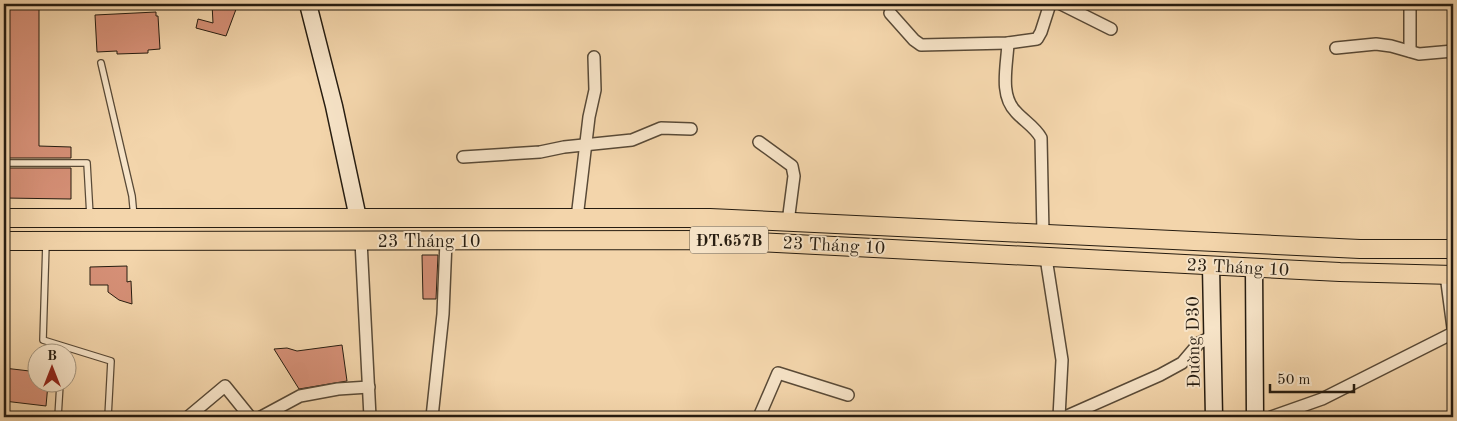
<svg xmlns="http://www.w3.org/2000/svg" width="1457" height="421" font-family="'Old Standard TT',serif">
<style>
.building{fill:#d69077;stroke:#261c10}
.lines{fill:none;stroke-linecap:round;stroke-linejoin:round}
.lane-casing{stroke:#594a37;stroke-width:8}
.street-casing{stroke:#594a37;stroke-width:14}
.secondary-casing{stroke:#261c10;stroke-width:19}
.primary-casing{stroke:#261c10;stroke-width:20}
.lane{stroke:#f7e4c8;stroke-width:5.5}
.street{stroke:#f7e4c8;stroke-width:11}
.secondary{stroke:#f7e4c8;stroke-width:16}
.primary{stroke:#f3d5ab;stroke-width:18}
.labels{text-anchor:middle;stroke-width:4;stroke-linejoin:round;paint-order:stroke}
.shield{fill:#f7e4c8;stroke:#655847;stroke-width:1}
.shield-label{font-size:16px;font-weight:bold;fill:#261c10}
.street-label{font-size:18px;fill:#261c10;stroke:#f7e4c8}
</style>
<rect width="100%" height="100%" fill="#f3d5ab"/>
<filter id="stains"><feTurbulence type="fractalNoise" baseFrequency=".004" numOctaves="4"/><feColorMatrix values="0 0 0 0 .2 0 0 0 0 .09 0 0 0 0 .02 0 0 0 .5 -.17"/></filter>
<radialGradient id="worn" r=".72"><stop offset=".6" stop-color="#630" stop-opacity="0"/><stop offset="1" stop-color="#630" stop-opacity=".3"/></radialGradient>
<g class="building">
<path d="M 4,4 L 39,4 L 39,146 L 71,147 L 71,158 L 4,158 Z"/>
<path d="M 212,4 L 238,4 L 226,36 L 196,28 L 198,19 L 213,23 Z"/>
<path d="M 156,12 L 156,16 L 158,16 L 160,49 L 148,50 L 148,53 L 117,54 L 117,51 L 97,52 L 95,15 Z"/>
<path d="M 4,168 L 71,168 L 71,199 L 4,198 Z"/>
<path d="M 422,255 L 438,255 L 436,299 L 423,299 Z"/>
<path d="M 127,266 L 127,282 L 131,281 L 132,304 L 119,300 L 108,292 L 108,285 L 90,285 L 90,267 Z"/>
<path d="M 342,345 L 347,381 L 299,389 L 274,349 L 287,348 L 297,351 Z"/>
<path d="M 4,368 L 38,372 L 38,384 L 48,384 L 46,406 L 4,401 Z"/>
</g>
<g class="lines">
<defs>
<g id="lane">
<path d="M 101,63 L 132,196 L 134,217"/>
<path d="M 4,163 L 87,163 L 90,216"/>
<path d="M 46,243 L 43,340 L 111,361 L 108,417"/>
<path d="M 58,417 L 60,384"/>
</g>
<g id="street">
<path d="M 1061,4 L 1111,29"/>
<path d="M 1410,4 L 1410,51"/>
<path d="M 890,13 L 914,40 L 921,45 L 1008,43 L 1037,39 L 1041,32 L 1050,4"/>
<path d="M 1008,43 C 1007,66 999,95 1016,112 C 1024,121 1035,127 1041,138 L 1043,234"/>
<path d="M 1336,48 L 1376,44 L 1391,46 L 1419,54 L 1453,51"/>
<path d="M 759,142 L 792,166 L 794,176 L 788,222"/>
<path d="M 463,157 L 540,152 L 564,147 L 632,140 L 661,128 L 691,129"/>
<path d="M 577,218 L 589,117 L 595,90 L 594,57"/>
<path d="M 361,241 L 370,417"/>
<path d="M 1046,258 L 1062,360 L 1059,417"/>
<path d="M 1446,275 L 1453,328"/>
<path d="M 188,417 L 225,386 L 250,417"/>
<path d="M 261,417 L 300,396 L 338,389 L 369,387"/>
<path d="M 432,417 L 443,314 L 446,241"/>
<path d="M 759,417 L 778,373 L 848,395"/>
<path d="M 1065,417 L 1160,375 L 1182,363 L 1199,343 L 1213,336"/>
<path d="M 1271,417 L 1322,399 L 1453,333"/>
</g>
<g id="secondary">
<path d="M 308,4 L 334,106 L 358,218"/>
<path d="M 1211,266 L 1214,417"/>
<path d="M 1254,268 L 1255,417"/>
</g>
<g id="primary">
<path d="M 4,218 L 710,218 L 1360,249 L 1453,249"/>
<path d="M 4,241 L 719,240 L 1340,272 L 1453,275"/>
</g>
</defs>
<use href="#lane" class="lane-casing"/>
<use href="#street" class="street-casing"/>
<use href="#secondary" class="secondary-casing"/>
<use href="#primary" class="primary-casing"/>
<use href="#lane" class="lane"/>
<use href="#street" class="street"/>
<use href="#secondary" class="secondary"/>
<use href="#primary" class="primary"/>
</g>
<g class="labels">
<rect class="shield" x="690" y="226.5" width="78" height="27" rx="4"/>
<g class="shield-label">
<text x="729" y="246">ĐT.657B</text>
</g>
<g class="street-label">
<text x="429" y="247">23 Tháng 10</text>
<text transform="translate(834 245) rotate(3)" y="6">23 Tháng 10</text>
<text transform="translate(1238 267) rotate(3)" y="6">23 Tháng 10</text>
<text transform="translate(1193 342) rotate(-91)" y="6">Đường D30</text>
</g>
</g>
<rect width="1457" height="421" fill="none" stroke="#f3d5ab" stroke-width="20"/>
<rect x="5" y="5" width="1447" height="411" fill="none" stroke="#261c10" stroke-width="2.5"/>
<rect x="10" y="10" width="1437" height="401" fill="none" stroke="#261c10"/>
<g transform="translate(52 368)"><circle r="24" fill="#f7e4c8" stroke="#a3947e"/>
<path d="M0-4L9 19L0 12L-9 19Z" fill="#8f2418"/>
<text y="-8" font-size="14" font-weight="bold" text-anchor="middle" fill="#261c10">B</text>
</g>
<path d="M1270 384v8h84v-8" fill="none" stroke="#261c10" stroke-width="2.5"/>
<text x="1277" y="384" font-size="15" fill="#261c10" stroke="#f7e4c8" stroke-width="4" paint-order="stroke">50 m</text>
<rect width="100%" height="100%" filter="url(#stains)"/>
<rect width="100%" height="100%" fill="url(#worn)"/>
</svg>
